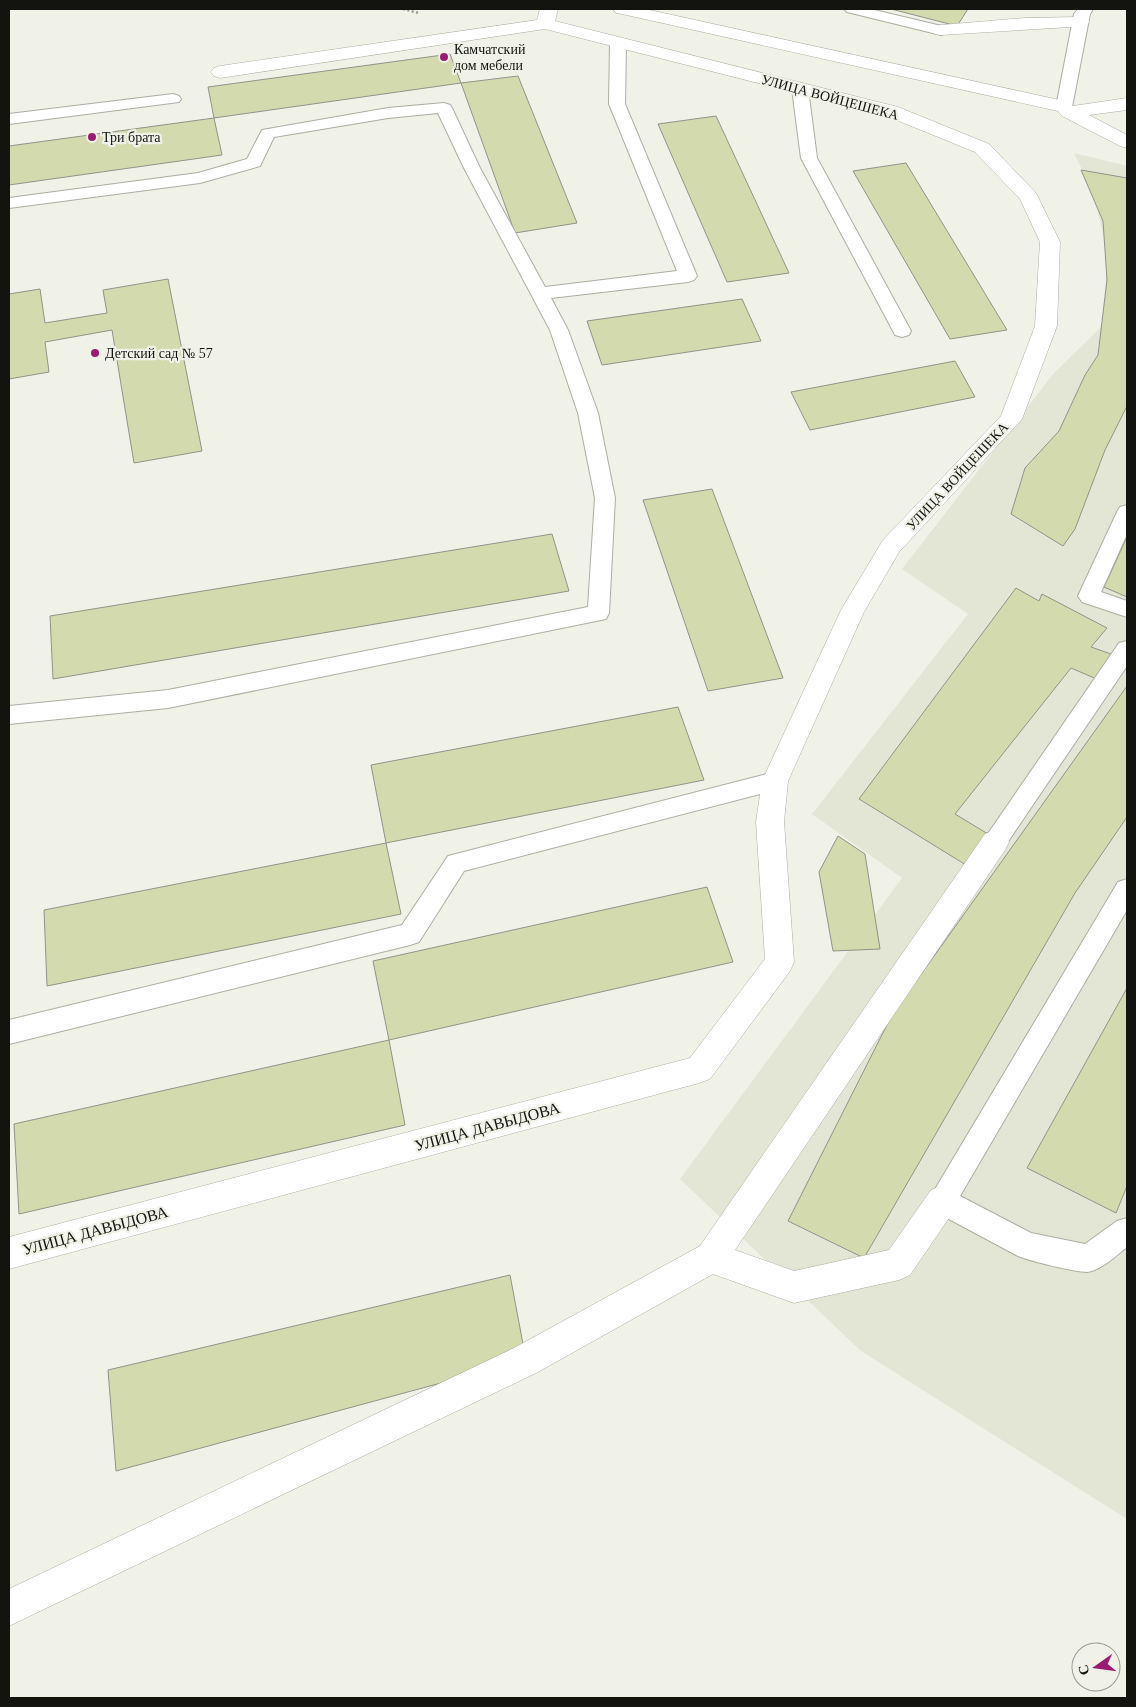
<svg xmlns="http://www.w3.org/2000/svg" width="1136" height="1707" font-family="'Times New Roman',serif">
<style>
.built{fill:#e3e6d4}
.building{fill:#d3dbae;stroke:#919389}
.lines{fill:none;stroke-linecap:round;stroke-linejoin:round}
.lane-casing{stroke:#acaea3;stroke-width:2}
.street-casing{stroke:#acaea3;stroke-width:1}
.secondary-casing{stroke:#acaea3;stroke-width:1}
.path{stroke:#9a9b93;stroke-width:2.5;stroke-dasharray:2 2.5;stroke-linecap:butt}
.lane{fill:#fff;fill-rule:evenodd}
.street{fill:#fff;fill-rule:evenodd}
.secondary{fill:#fff;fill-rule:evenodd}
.poi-dot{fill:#9a1b71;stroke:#f0f2e7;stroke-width:2}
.labels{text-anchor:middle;stroke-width:4.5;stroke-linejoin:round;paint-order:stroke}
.far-poi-label{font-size:14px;fill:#131410;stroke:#f0f2e7;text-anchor:start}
.far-street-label{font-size:14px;fill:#131410;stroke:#f0f2e7}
.street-label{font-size:16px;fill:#131410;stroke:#f0f2e7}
</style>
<rect width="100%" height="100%" fill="#f0f2e7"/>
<path class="built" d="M 1074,153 L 1127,166 L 1127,1519 L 861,1351 L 680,1179 L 902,878 L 812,814 L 968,614 L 902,569 L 1054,373 L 1102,326 L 1108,254 L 1093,193 Z"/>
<g class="building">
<path d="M 891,9 L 968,9 L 957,26 Z"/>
<path d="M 450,54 L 461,83 L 214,118 L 208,87 Z"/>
<path d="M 518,76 L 577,223 L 515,233 L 461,83 Z"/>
<path d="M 716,116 L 789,273 L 727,282 L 658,124 Z"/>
<path d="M 214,118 L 222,155 L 9,185 L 9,146 Z"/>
<path d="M 906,163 L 1007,330 L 950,339 L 853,171 Z"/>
<path d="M 1081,170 L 1127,178 L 1127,406 L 1105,450 L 1075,529 L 1063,546 L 1011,514 L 1025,468 L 1059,431 L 1085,375 L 1098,355 L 1107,280 L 1103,221 Z"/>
<path d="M 168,279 L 202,451 L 134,463 L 112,330 L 45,342 L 49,372 L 9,379 L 9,294 L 40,289 L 45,323 L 107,313 L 103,290 Z"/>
<path d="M 742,299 L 761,341 L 602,365 L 587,321 Z"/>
<path d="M 955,361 L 975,397 L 810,430 L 791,392 Z"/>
<path d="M 712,489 L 783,678 L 708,691 L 643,500 Z"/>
<path d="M 552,534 L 569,591 L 53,679 L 50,616 Z"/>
<path d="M 1127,537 L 1127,597 L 1104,587 Z"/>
<path d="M 1016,588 L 1039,601 L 1042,594 L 1107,628 L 1091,647 L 1114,655 L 1099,680 L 1071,668 L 955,814 L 988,834 L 966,865 L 859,799 Z"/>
<path d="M 1127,686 L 1127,817 L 1075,893 L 864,1258 L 788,1221 L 892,1015 Z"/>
<path d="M 678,707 L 704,780 L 386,843 L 371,765 Z"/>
<path d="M 838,836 L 865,854 L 880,949 L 833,951 L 819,872 Z"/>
<path d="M 386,843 L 401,914 L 47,986 L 44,910 Z"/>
<path d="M 707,887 L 733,962 L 389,1040 L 373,961 Z"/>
<path d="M 1127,988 L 1127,1186 L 1116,1213 L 1027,1168 Z"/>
<path d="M 389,1040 L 405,1125 L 19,1214 L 14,1124 Z"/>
<path d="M 510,1275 L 526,1360 L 116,1471 L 108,1370 Z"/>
</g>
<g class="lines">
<defs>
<g id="lane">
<path d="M 844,9 L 870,9 L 946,27 L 949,30 L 946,33 L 941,35 L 847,12 Z"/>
<path d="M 1078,9 L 1093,9 L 1090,14 L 1072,107 L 1070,110 L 1058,110 L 1056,107 L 1074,14 Z"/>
<path d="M 618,38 L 624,40 L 626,43 L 625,104 L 697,276 L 694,280 L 688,282 L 551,298 L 568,330 L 598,413 L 615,498 L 609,613 L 606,619 L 168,708 L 9,724 L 9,706 L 168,690 L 588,607 L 595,498 L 578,413 L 550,330 L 464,168 L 438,113 L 388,118 L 274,137 L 260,166 L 200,183 L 9,208 L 9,198 L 198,173 L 247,159 L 262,130 L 388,108 L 444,103 L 450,105 L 452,108 L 480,168 L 545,287 L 677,271 L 609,104 L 610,43 L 612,40 Z"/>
<path d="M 800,84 L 806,86 L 808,89 L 817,158 L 911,331 L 909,335 L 902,337 L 895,335 L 893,331 L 801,158 L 792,89 L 794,86 Z"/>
<path d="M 173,94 L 179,96 L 181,99 L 179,102 L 9,124 L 9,114 Z"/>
<path d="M 1127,505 L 1127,534 L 1101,592 L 1127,601 L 1127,617 L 1082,602 L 1078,596 L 1117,512 L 1120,507 Z"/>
<path d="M 1127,641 L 1127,666 L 1003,849 L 995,852 L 987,849 L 983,842 L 987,835 L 1119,643 Z"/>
<path d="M 775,772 L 783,774 L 787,781 L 783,788 L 464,871 L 419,942 L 410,945 L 9,1044 L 9,1020 L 402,925 L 448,856 Z"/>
<path d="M 1127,879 L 1127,910 L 960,1196 L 1031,1233 L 1085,1244 L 1117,1221 L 1127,1218 L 1127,1247 C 1117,1255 1100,1271 1087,1272 C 1075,1272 1030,1261 1018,1256 L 932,1210 L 928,1201 L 1118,882 Z"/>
</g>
<g id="street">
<path d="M 540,9 L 558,9 L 555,21 L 898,107 L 989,144 L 1036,193 L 1060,242 L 1057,326 L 1022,419 L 899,552 L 864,612 L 788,781 L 784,822 L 794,962 L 790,971 L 710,1079 L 699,1083 L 9,1269 L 9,1237 L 690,1058 L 765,959 L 756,822 L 762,781 L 841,610 L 883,540 L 1001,416 L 1035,326 L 1040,242 L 1020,199 L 975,152 L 884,115 L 545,29 L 220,78 L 214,76 L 211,72 L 214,68 L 220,66 L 537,20 Z"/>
<path d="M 1080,17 L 1086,18 L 1089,22 L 1086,26 L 941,35 L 935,34 L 932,30 L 935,26 L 941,25 L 1025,18 Z"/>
<path d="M 995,830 L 1005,834 L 1009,842 L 1005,850 L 735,1250 L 794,1271 L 889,1250 L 931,1190 L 942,1186 L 953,1190 L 958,1201 L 953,1212 L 910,1275 L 899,1280 L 794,1303 L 713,1274 L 538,1372 L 9,1626 L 9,1589 L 514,1348 L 700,1246 L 985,834 Z"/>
</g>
<path id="secondary" d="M 613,9 L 645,9 L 1064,101 L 1073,106 L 1127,98 L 1127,110 L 1089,115 L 1127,135 L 1127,148 L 1120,146 L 1062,116 L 1058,111 L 622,14 L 616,13 Z"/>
</defs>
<use href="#lane" class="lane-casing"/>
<use href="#street" class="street-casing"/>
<use href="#secondary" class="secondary-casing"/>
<path class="path" d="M 403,9 L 419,13"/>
<use href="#lane" class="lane"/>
<use href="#street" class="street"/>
<use href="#secondary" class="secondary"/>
</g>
<g class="poi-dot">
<circle cx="444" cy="57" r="5"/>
<circle cx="92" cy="137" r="5"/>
<circle cx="95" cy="353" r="5"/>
</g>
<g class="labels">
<g class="far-poi-label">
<text x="454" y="54">Камчатский<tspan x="454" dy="16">дом мебели</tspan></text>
<text x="102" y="142">Три брата</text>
<text x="105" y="358">Детский сад № 57</text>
</g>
<g class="far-street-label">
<text transform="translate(830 97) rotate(15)" y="5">УЛИЦА ВОЙЦЕШЕКА</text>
<text transform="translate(957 476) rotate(-47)" y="5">УЛИЦА ВОЙЦЕШЕКА</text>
</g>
<g class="street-label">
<text transform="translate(487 1126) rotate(-15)" y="6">УЛИЦА ДАВЫДОВА</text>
<text transform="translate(95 1230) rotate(-15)" y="6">УЛИЦА ДАВЫДОВА</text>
</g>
</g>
<rect width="1136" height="1707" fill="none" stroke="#131410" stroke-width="20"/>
<g transform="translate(1096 1667) rotate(256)"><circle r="24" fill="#f0f2e7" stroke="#989991"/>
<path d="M0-4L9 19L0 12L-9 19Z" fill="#9a1b71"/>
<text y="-8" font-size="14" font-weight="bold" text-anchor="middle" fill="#131410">С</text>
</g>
</svg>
